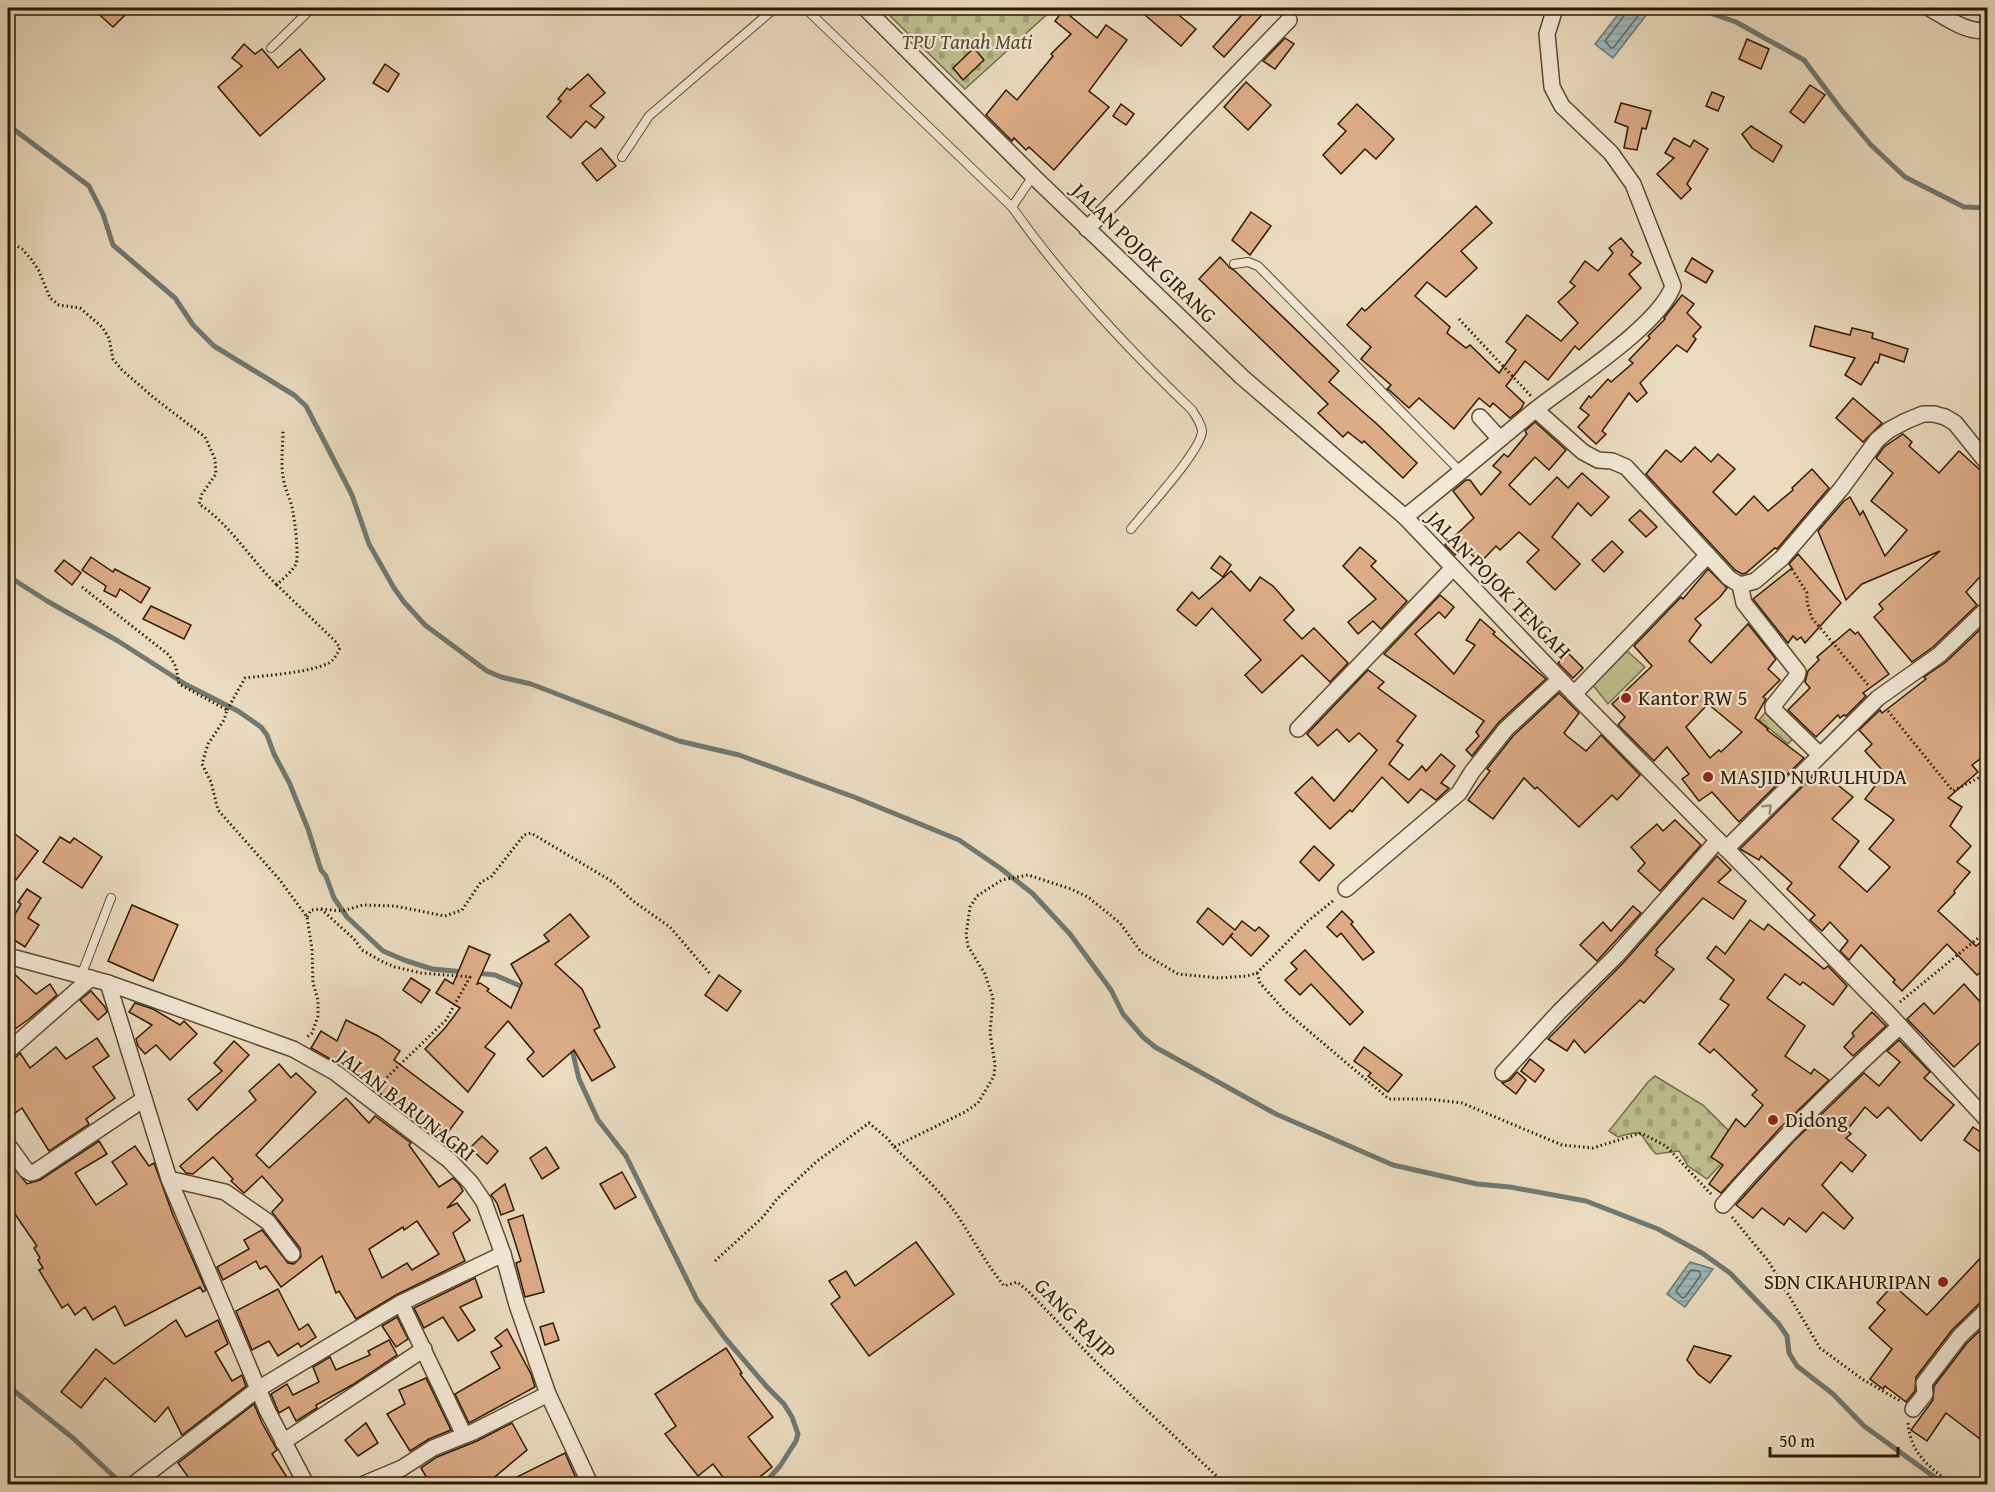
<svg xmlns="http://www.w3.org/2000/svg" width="1995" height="1492" font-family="'Gentium Book Plus',serif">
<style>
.cemetery{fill:url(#cemetery-stones);stroke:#766c46;stroke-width:1.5}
.park{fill:url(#park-crowns);stroke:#766c46;stroke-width:1.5}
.pitch{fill:#bebe8d;stroke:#766c46;stroke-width:1.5}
.water{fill:url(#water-rules);stroke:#707971;stroke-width:1.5}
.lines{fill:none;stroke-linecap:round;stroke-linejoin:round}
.shore{stroke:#666a5e;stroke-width:1.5}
.stream{stroke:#707971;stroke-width:5}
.building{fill:#dcac87;stroke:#2f1a00;stroke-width:1.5;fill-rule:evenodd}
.lane-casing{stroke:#5e4a30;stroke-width:10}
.street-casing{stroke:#5e4a30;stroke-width:18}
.path{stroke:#2f1a00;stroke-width:3;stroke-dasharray:1.5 3;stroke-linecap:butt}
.lane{stroke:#f2e8d6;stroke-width:8}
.street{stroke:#f2e8d6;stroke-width:15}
.oneway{stroke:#9a8b76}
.poi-dot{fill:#8f2418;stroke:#f2e8d6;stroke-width:2}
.labels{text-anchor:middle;stroke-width:4.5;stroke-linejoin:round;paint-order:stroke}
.park-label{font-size:21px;font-style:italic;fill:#5a4b2a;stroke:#f2e8d6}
.street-label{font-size:21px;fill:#2f1a00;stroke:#f2e8d6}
.poi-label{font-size:21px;fill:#2f1a00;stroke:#f2e8d6;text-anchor:start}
</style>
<defs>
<pattern id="cemetery-stones" width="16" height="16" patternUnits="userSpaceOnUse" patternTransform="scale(1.5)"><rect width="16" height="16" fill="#bebe8d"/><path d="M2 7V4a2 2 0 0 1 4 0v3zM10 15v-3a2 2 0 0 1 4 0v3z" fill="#a4a378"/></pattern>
<pattern id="park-crowns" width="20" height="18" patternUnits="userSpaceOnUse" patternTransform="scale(1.5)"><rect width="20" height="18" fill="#bebe8d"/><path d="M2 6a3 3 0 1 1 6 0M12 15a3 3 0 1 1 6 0" fill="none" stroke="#a4a378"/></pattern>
<pattern id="water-rules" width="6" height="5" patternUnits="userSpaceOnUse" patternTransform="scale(1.5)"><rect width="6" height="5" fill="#9cb9bc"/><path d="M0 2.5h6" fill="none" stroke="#879ea0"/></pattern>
</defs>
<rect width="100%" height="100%" fill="#ebdcc0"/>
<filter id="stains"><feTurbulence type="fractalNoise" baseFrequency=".00333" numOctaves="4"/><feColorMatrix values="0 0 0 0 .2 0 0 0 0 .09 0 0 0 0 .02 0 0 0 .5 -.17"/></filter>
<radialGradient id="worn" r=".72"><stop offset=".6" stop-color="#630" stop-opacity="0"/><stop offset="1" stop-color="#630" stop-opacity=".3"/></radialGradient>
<g class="cemetery">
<path d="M 882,8 L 1054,8 L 965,89 Z"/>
<path d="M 1655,1076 L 1703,1105 L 1734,1136 L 1723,1162 L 1707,1179 L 1688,1166 L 1679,1151 L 1656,1154 C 1638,1137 1649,1127 1618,1137 L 1609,1131 L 1648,1082 Z"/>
</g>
<path class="park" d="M 1768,709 L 1796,735 L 1788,744 L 1759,720 Z"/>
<path class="pitch" d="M 1627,651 L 1645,667 L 1608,704 L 1592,684 Z"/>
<g class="water">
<path d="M 1623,8 L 1651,9 L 1613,58 L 1595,44 Z"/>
<path d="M 1690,1262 L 1713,1269 L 1685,1307 L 1667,1294 Z"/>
</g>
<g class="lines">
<g class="shore">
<path d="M 1627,8 L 1626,13 L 1605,41 L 1611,48 L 1614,47 L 1644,8"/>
<path d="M 1691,1270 L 1699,1271 L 1701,1275 L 1685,1297 L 1682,1298 L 1676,1291 Z"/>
</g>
<g class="stream">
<path d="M 1696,8 L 1736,22 L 1804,60 L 1840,108 L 1871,145 L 1905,177 L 1964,207 L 1988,208"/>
<path d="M 8,125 L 89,186 L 103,214 L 113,245 L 175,298 L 193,325 L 214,346 L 294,395 L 306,406 L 352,495 L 369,544 L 394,588 L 404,602 L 425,625 L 487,671 L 501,677 L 531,684 L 679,741 L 739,755 L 854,797 L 959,840 L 1000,868 L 1032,893 L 1070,934 L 1111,990 L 1123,1014 L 1143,1037 L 1155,1047 L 1276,1114 L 1393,1165 L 1477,1184 L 1510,1187 L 1586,1201 L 1658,1229 L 1702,1253 L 1730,1273 L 1778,1323 L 1787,1336 L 1789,1353 L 1797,1366 L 1833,1394 L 1864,1426 L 1944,1484"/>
<path d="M 8,576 L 47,601 L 118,641 L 185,684 L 238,711 L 261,727 L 267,735 L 274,754 L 289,782 L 308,829 L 321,870 L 326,876 L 334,898 L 347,917 L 383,951 L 404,960 L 432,969 L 465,972"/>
<path d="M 477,973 L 495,975 L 525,988"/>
<path d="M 571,1045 L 579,1079 L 598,1120 L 626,1156 L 697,1300 L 725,1338 L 767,1387 L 784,1404 L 792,1417 L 798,1434 L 796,1441 L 780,1466 L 764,1484"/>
<path d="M 8,1386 L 73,1438 L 122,1484"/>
</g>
</g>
<g class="building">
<path d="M 92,8 L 132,8 L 113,27 Z"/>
<path d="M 1151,8 L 1170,8 L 1196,29 L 1181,46 L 1145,15 Z"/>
<path d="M 1248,8 L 1268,8 L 1224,57 L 1213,47 Z"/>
<path d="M 1063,10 L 1097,38 L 1106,25 L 1127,40 L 1089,91 L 1109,107 L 1054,170 L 1029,147 L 1026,150 L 1014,138 L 1012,141 L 986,115 L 1006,90 L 1017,100 L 1053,56 L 1051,54 L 1071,34 L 1055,21 Z"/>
<path d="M 1285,38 L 1294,44 L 1275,69 L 1263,61 Z"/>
<path d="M 1747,39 L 1769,49 L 1761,69 L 1739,59 Z"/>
<path d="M 244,44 L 255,54 L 262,49 L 278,68 L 300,49 L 325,79 L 260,136 L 218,87 L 242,66 L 232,58 Z"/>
<path d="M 974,48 L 984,60 L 963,80 L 953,68 Z"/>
<path d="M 385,64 L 399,74 L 388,92 L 373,83 Z"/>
<path d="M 588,74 L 605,93 L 590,106 L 604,117 L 595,128 L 586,121 L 571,138 L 547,117 L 561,101 L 558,99 L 567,88 L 570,90 Z"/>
<path d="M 1246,82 L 1271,105 L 1248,130 L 1224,107 Z"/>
<path d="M 1810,85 L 1825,95 L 1804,123 L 1790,112 Z"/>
<path d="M 1712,92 L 1724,97 L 1718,111 L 1706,106 Z"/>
<path d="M 1621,103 L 1651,111 L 1646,129 L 1642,128 L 1637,150 L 1624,148 L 1628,127 L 1615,122 Z"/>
<path d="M 1121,104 L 1134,114 L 1126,125 L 1113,116 Z"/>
<path d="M 1357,104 L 1394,139 L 1376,159 L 1365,149 L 1341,174 L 1323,155 L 1346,131 L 1338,124 Z"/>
<path d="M 1751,126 L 1782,146 L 1773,162 L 1752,148 L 1742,134 Z"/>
<path d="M 1674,138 L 1690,147 L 1694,140 L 1708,149 L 1687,184 L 1691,189 L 1681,199 L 1657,174 L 1674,158 L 1665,153 Z"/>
<path d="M 601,148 L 616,166 L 597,181 L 582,163 Z"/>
<path d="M 1476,206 L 1492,223 L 1461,251 L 1477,268 L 1446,297 L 1427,282 L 1415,296 L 1450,327 L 1447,333 L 1466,348 L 1470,345 L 1499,373 L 1516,350 L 1506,342 L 1527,315 L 1561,341 L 1578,323 L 1558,302 L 1575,286 L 1570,282 L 1585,261 L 1598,271 L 1613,253 L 1609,248 L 1621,238 L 1633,252 L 1631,255 L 1641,263 L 1629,274 L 1641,288 L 1579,350 L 1575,346 L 1548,380 L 1525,361 L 1506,386 L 1524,403 L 1521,409 L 1510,418 L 1493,403 L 1490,407 L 1479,398 L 1454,429 L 1419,398 L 1409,408 L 1389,390 L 1387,389 L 1391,385 L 1361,359 L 1371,347 L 1347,325 L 1362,308 L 1365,311 Z"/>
<path d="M 1251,212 L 1271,226 L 1250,255 L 1232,240 Z"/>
<path d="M 1220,257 L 1230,268 L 1234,270 L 1339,371 L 1329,382 L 1378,425 L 1417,463 L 1403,478 L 1364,441 L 1362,443 L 1348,432 L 1343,437 L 1318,413 L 1328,404 L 1199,279 Z"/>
<path d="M 1692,258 L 1713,271 L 1706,283 L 1685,271 Z"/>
<path d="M 1682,295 L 1694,304 L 1687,313 L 1701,327 L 1693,336 L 1696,339 L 1687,352 L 1677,345 L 1640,383 L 1647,393 L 1637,402 L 1629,393 L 1602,431 L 1606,434 L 1596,444 L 1578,427 L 1589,415 L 1580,408 L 1589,396 L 1591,398 L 1608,379 L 1611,382 L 1633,363 L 1629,360 L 1650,338 L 1648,336 L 1665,319 L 1664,318 Z"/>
<path d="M 1815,326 L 1850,335 L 1852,328 L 1873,333 L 1872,338 L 1908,349 L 1904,362 L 1880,354 L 1878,363 L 1875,362 L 1861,385 L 1845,375 L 1855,358 L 1810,346 Z"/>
<path d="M 1853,398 L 1882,423 L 1863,442 L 1836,418 Z"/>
<path d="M 1535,422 L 1566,450 L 1549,470 L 1535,457 L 1509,485 L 1530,505 L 1557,477 L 1568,488 L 1582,473 L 1609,497 L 1591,516 L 1578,503 L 1552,537 L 1580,564 L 1555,590 L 1527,562 L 1539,550 L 1519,532 L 1500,550 L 1496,546 L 1480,563 L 1464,547 L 1455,555 L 1445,545 L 1474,518 L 1453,491 L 1466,480 L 1470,480 L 1481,495 L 1501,472 L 1493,466 L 1504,454 L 1508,457 L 1527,434 L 1525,431 Z"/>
<path d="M 1903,434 L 1912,442 L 1909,446 L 1939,473 L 1959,451 L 1988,477 L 1988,568 L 1966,592 L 1977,605 L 1933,647 L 1912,662 L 1874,617 L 1883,609 L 1879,604 L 1940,551 L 1862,584 L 1846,600 L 1818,531 L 1844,501 L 1850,497 L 1860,515 L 1863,511 L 1885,556 L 1907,530 L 1871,501 L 1893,473 L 1876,458 L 1884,447 Z"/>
<path d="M 1695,447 L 1711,462 L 1718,454 L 1735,469 L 1713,492 L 1736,515 L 1754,496 L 1768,511 L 1793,490 L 1792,488 L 1812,469 L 1829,488 L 1777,549 L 1775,548 L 1746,573 L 1742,574 L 1735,570 L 1646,474 L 1666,450 L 1681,462 Z"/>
<path d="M 1640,510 L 1657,527 L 1646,537 L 1629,520 Z"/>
<path d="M 1612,541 L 1623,552 L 1604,572 L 1592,560 Z"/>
<path d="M 1360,547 L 1376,561 L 1371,566 L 1407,601 L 1381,629 L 1373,621 L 1358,634 L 1348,622 L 1376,599 L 1343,566 Z"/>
<path d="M 1798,554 L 1841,603 L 1805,643 L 1801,637 L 1797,640 L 1793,636 L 1788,643 L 1753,599 L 1792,568 L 1789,564 Z"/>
<path d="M 1220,556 L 1231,565 L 1223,577 L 1211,568 Z"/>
<path d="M 91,557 L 113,572 L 115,569 L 150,588 L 141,603 L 120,589 L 116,597 L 104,591 L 106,586 L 82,570 Z"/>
<path d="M 64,560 L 81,573 L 72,585 L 55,571 Z"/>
<path d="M 1708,569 L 1727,588 L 1720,597 L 1695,619 L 1701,625 L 1689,641 L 1711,663 L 1748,624 L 1776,659 L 1768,669 L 1780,680 L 1763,697 L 1766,699 L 1755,718 L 1768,729 L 1767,730 L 1804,758 L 1739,822 L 1712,792 L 1699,801 L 1682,779 L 1689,774 L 1667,747 L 1654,761 L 1618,725 L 1625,717 L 1612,704 L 1652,666 L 1634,646 L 1681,597 L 1683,599 ZM 1708,704 L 1742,732 L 1721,752 L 1719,750 L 1710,758 L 1686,727 Z"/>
<path d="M 1231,571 L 1250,591 L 1260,577 L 1273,586 L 1294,610 L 1284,620 L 1302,639 L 1314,628 L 1348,663 L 1330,682 L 1302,655 L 1262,693 L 1245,675 L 1261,660 L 1212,608 L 1196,626 L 1177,610 L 1192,592 L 1199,599 Z"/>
<path d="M 1440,595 L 1454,607 L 1445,618 L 1439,612 L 1415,634 L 1454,674 L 1475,645 L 1466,640 L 1480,619 L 1495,632 L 1493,634 L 1546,679 L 1499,722 L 1472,756 L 1466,750 L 1479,736 L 1476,732 L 1484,721 L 1384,654 Z"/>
<path d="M 151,606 L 191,625 L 184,639 L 143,619 Z"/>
<path d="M 1988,622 L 1988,753 L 1972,765 L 1978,772 L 1948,798 L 1962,807 L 1950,826 L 1971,846 L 1957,862 L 1970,872 L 1954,891 L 1955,893 L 1938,911 L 1976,946 L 1988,936 L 1988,966 L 1977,975 L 1947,944 L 1902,991 L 1893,982 L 1895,980 L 1861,945 L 1849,960 L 1840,951 L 1848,941 L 1830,922 L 1822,931 L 1810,920 L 1815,915 L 1787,889 L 1792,883 L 1761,856 L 1759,860 L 1740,849 L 1819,770 L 1853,797 L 1832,819 L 1859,841 L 1839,867 L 1867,892 L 1890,867 L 1869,849 L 1894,820 L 1865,799 L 1885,773 L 1865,751 L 1872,744 L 1859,730 L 1880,710 L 1882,713 L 1926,679 L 1924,677 L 1946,662 Z"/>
<path d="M 1850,629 L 1855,634 L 1858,632 L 1889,674 L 1863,693 L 1866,696 L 1846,716 L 1844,715 L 1840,718 L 1838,715 L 1816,737 L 1788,710 L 1810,688 L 1805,682 L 1808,671 L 1819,660 L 1817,657 Z"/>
<path d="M 1568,653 L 1583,668 L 1573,678 L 1558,663 Z"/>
<path d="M 1368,670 L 1384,682 L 1378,688 L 1416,716 L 1397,741 L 1403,745 L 1389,764 L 1409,780 L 1422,766 L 1426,771 L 1441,754 L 1455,766 L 1441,783 L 1449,788 L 1436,800 L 1421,789 L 1408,803 L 1382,777 L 1352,812 L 1350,810 L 1330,829 L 1295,793 L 1312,777 L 1334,801 L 1377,750 L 1359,733 L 1349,742 L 1337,729 L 1318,746 L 1307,734 Z"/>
<path d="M 1559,693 L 1579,713 L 1564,733 L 1567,736 L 1586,751 L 1601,735 L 1640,775 L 1617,800 L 1612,795 L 1579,827 L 1537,787 L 1535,789 L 1524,778 L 1493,819 L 1468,800 L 1490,771 L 1487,769 L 1513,736 Z"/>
<path d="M 1675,820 L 1701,845 L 1660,891 L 1638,871 L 1645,863 L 1631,847 L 1657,824 L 1663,831 Z"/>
<path d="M 8,829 L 38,851 L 16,880 L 8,874 Z"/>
<path d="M 60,837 L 70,843 L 74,838 L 102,857 L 82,888 L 43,862 Z"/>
<path d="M 1314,846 L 1334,865 L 1319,881 L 1300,862 Z"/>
<path d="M 1717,856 L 1731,870 L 1718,882 L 1746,901 L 1733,919 L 1703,898 L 1656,950 L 1658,952 L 1655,955 L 1674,969 L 1644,1003 L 1640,1000 L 1585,1053 L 1574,1040 L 1567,1051 L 1548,1039 L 1624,962 Z"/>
<path d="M 27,889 L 41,898 L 28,918 L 39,925 L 25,947 L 8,936 L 8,926 L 21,904 L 18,902 Z"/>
<path d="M 132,905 L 178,925 L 153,981 L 108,961 Z"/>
<path d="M 1633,906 L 1641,913 L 1597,961 L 1580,945 L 1603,922 L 1611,931 Z"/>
<path d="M 1208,908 L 1235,930 L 1242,921 L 1255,931 L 1259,927 L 1269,936 L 1251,956 L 1230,936 L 1233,933 L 1223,945 L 1197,922 Z"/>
<path d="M 1342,911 L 1353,922 L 1351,924 L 1374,952 L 1363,960 L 1341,933 L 1337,937 L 1327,927 Z"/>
<path d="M 570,914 L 589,937 L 555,964 L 582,989 L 600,1027 L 594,1030 L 615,1067 L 592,1081 L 574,1050 L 543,1077 L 527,1059 L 534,1052 L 508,1021 L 485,1047 L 495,1054 L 468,1092 L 425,1049 L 445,1028 L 460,1008 L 436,993 L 445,979 L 453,984 L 469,946 L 490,955 L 477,984 L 480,983 L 489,989 L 487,991 L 511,1008 L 522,983 L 511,964 L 549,941 L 544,935 Z"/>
<path d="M 1750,920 L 1764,930 L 1768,924 L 1824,969 L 1828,966 L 1847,986 L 1833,1005 L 1803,982 L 1800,985 L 1785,974 L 1767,998 L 1805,1026 L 1785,1056 L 1811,1074 L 1814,1069 L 1829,1080 L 1779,1129 L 1721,1193 L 1709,1184 L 1723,1165 L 1711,1157 L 1736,1119 L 1745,1127 L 1763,1105 L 1752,1095 L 1757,1090 L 1714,1049 L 1710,1053 L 1699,1044 L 1729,1005 L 1720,999 L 1734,980 L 1707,958 L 1716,946 L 1725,954 Z"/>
<path d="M 1305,950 L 1363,1012 L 1350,1025 L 1311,984 L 1300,995 L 1285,980 L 1297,969 L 1291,963 Z"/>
<path d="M 8,968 L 36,994 L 50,984 L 57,995 L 29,1019 L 8,1034 Z"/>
<path d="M 719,975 L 741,991 L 727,1011 L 705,995 Z"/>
<path d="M 411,978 L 430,990 L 421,1003 L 403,990 Z"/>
<path d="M 1964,984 L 1983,1005 L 1981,1006 L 1988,1014 L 1988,1035 L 1954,1067 L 1907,1019 L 1924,1003 L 1934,1014 Z"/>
<path d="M 91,991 L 105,1007 L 107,1012 L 98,1020 L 80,1000 Z"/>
<path d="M 135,1003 L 153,1009 L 180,1025 L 184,1021 L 197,1034 L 170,1060 L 156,1045 L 145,1054 L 138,1046 L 136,1039 L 152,1025 L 129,1012 Z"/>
<path d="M 1872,1012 L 1886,1026 L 1853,1056 L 1844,1047 L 1854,1036 L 1852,1033 Z"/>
<path d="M 346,1020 L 378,1036 L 400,1051 L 394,1060 L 463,1112 L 446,1135 L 429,1121 L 423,1128 L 388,1101 L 365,1078 L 362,1081 L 341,1065 L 311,1048 L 321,1031 L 337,1041 Z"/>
<path d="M 97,1038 L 109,1056 L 93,1067 L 115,1098 L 86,1119 L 89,1124 L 49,1151 L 22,1108 L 8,1118 L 8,1089 L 13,1085 L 8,1077 L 8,1060 L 14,1059 L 20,1053 L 30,1068 L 56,1047 L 66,1059 Z"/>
<path d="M 1899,1040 L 1930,1072 L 1924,1078 L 1954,1105 L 1921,1141 L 1888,1107 L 1877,1118 L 1865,1107 L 1847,1130 L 1851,1134 L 1846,1138 L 1866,1155 L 1852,1172 L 1841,1162 L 1822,1185 L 1853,1218 L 1844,1229 L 1823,1212 L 1806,1232 L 1789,1218 L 1784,1225 L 1762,1208 L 1753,1218 L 1736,1205 L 1793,1142 L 1864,1073 L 1879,1086 L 1900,1062 L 1887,1051 Z"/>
<path d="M 234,1041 L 249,1055 L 197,1110 L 188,1099 L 222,1071 L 214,1063 Z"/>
<path d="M 1364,1047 L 1402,1075 L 1388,1092 L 1368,1076 L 1371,1073 L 1354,1061 Z"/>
<path d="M 1530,1059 L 1544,1070 L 1535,1082 L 1521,1071 Z"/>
<path d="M 279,1064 L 291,1078 L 296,1073 L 316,1092 L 256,1155 L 269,1168 L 346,1098 L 369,1123 L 375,1116 L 411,1143 L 409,1145 L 439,1187 L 453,1178 L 459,1184 L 463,1191 L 447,1208 L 457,1203 L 470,1220 L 453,1233 L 465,1261 L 396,1295 L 356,1319 L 339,1291 L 336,1293 L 322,1256 L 281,1287 L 266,1266 L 260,1269 L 256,1261 L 223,1280 L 217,1267 L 249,1249 L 244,1240 L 262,1230 L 288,1263 L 294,1264 L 301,1257 L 300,1248 L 272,1212 L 283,1200 L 262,1176 L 244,1193 L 231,1181 L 233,1179 L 213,1157 L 193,1174 L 186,1173 L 180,1166 L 256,1100 L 249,1091 ZM 417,1221 L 439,1254 L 412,1270 L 407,1263 L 382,1278 L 369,1249 L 403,1227 L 404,1230 Z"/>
<path d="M 1517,1072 L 1526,1080 L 1516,1094 L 1502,1083 L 1510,1080 Z"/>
<path d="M 1973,1127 L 1988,1137 L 1979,1151 L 1964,1140 Z"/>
<path d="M 482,1136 L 498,1151 L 487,1164 L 470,1148 Z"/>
<path d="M 99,1141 L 107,1154 L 75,1173 L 96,1205 L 127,1184 L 112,1162 L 135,1146 L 149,1166 L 154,1163 L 173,1215 L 206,1290 L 203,1292 L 200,1287 L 125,1326 L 115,1306 L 93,1320 L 85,1307 L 75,1315 L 68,1304 L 62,1308 L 39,1270 L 43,1268 L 38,1260 L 40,1258 L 34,1248 L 37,1246 L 8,1204 L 8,1161 L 27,1184 L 33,1182 L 40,1180 Z"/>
<path d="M 546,1147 L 559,1168 L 542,1179 L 530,1158 Z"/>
<path d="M 622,1172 L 636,1197 L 615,1209 L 600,1184 Z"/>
<path d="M 505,1184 L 514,1210 L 501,1215 L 497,1203 L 491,1195 Z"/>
<path d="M 523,1215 L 544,1292 L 525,1297 L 516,1263 L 521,1261 L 508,1220 Z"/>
<path d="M 916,1242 L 954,1294 L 869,1356 L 831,1304 L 840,1297 L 829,1281 L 846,1271 L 855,1286 Z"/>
<path d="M 1988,1250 L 1988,1299 L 1981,1302 L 1952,1330 L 1916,1377 L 1915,1391 L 1906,1402 L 1885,1386 L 1883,1389 L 1870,1379 L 1892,1349 L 1869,1328 L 1885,1310 L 1877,1303 L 1893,1285 L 1927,1315 Z"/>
<path d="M 475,1278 L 482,1297 L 460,1307 L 475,1330 L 458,1341 L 443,1317 L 424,1328 L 414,1308 Z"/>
<path d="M 278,1289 L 299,1330 L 308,1324 L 316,1337 L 301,1347 L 298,1343 L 278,1356 L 269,1341 L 252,1350 L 236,1311 Z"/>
<path d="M 397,1317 L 408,1339 L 396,1347 L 382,1326 Z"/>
<path d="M 176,1320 L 186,1337 L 218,1320 L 228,1344 L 215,1352 L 232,1381 L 242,1375 L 246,1386 L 182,1435 L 168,1407 L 155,1422 L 105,1378 L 81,1408 L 61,1392 L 96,1349 L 114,1364 Z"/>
<path d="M 553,1323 L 559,1340 L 545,1345 L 540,1327 Z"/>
<path d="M 1988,1323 L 1988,1445 L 1946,1413 L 1927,1441 L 1911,1430 L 1933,1400 L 1934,1386 L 1967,1343 Z"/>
<path d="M 507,1329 L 531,1374 L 535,1387 L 469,1423 L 455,1394 L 500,1368 L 491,1352 L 502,1346 L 495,1338 Z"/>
<path d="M 389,1340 L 397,1355 L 352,1385 L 316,1405 L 317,1408 L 298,1420 L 296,1421 L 289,1407 L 279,1413 L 271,1394 L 287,1384 L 293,1395 L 319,1382 L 313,1367 L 330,1357 L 336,1370 L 370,1355 L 368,1351 Z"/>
<path d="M 1694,1346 L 1731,1356 L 1710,1383 L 1698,1374 L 1687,1360 Z"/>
<path d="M 726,1348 L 742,1373 L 740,1374 L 773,1417 L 748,1437 L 772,1467 L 750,1485 L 729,1485 L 713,1464 L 698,1476 L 665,1434 L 676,1426 L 655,1394 Z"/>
<path d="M 426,1378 L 451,1430 L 429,1439 L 410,1451 L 387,1414 L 405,1404 L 399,1390 Z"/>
<path d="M 254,1404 L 262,1423 L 277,1450 L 272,1454 L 292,1485 L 194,1485 L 178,1463 Z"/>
<path d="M 366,1423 L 378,1443 L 358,1456 L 345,1440 Z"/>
<path d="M 512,1423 L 527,1450 L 485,1485 L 431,1485 L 421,1468 L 437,1457 L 477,1441 Z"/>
<path d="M 565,1453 L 579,1485 L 501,1485 Z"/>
</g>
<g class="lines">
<defs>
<g id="lane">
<path d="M 805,8 L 1012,207 L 1033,176"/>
<path d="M 271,48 L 312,8"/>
<path d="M 622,157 L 649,116 L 775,8"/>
<path d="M 1012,207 C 1064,281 1127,348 1192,410 C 1196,417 1201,422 1202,431 C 1202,450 1145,511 1131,529"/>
<path d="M 1234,264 L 1248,262 L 1258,266 L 1461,472"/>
<path d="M 81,976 L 111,898"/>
</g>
<g id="street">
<path d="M 865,8 L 1033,176 L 1242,377 L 1405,517 L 1574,694 L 1887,1012 L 1988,1121"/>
<path d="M 1929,8 C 1946,17 1967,34 1988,30"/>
<path d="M 1087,229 L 1289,20"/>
<path d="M 1536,410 L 1583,452 L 1598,460 L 1612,461 L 1626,467 L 1729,578 L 1740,585 L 1755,581 L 1782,558 L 1841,489 L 1877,440 L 1889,430 L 1906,421 L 1923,414 L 1934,414 L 1945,417 L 1955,423 L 1988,464"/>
<path d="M 1480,417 L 1500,439"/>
<path d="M 1405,517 C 1449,482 1492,446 1535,410 C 1570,382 1659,326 1673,286 L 1633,184 L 1611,153 L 1562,106 L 1552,87 L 1547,34 L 1555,8"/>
<path d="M 1740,585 L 1744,603 L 1798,672 L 1797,676 L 1773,706 L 1773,709 L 1820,755"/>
<path d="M 1574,694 L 1708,555"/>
<path d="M 1298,729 L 1453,568"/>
<path d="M 1726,849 L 1878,698 L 1939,655 L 1988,608"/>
<path d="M 1346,889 L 1459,793 L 1472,772 L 1506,729 L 1560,679"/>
<path d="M 8,956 L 108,983 L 293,1049 L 336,1073 L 449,1160 L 471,1183 L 484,1202 L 503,1254 L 517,1305 L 548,1394 L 590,1484"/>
<path d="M 108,983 L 169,1179 L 267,1410 L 306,1484"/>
<path d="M 8,1051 L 91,978"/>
<path d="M 1503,1073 L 1559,1012 L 1617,955 L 1718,840"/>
<path d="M 8,1145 L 26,1170 L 31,1173 L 35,1172 L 144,1099"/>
<path d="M 169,1179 L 225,1192 L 268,1222 L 292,1254"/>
<path d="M 1723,1205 C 1777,1142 1838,1083 1900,1026"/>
<path d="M 401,1303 L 464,1435"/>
<path d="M 1913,1409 L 1925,1394 L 1924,1383 L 1960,1336 L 1988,1309"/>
<path d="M 283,1442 L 424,1349"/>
<path d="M 134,1484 L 258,1389 L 401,1303 L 503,1254"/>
<path d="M 364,1484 L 402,1468 L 433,1448 L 473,1432 L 548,1394"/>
</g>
</defs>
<use href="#lane" class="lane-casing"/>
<use href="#street" class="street-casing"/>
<g class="path">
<path d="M 10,242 L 22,249 L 31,259 L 39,271 L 50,298 L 59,305 L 80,308 L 102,327 L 109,338 L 113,359 L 122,370 L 153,397 L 205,437 L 215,459 L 216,474 L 202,494 L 199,504 C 230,524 250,559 277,585"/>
<path d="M 1459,319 L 1531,396"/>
<path d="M 1792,569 L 1807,593 L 1807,603 L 1812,618 L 1869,686"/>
<path d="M 82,587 L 169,655 L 176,667 L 179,684 L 227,710 L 224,720 L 208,744 L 202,764 L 211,782 L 218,810 L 279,879 L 307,917 L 312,949 L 313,983 L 318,1000 L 318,1016 L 312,1033 L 306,1038"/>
<path d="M 227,710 L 245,678 C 268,675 308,673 329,663 C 335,659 337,654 340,648 L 335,641 L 277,585 C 283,578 292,572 296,564 C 299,557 295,522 293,513 C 292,502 286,492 284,482 C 280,464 283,448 283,431"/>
<path d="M 1888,711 L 1953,791 L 1988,773"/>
<path d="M 321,909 L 342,911 L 363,905 L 395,906 L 445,916 L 462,910 L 481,882 L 491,877 L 524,835 L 531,833 L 613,882 L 633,901 L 670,927 L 711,975"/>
<path d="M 307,917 L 311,910 L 321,909 L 354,939 L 362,950 L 381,961 L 395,967 L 421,973 L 470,977 L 446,1020 L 378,1086"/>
<path d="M 1257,973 L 1260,983 L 1284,1010 L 1389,1099 L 1428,1099 L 1462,1103 L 1562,1145 L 1593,1148 L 1641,1133 L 1666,1146 L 1711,1194"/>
<path d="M 1900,1002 L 1988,930"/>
<path d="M 894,1147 C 915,1167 938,1189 955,1212 C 972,1237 985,1262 1004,1286 L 1017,1282 L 1028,1291 L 1099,1365 L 1225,1484"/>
<path d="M 1732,1217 L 1769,1262 L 1820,1348 L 1862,1379 L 1900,1401"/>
<path d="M 715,1261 L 763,1217 L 777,1199 L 816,1162 L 869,1123 L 888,1139 L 894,1147 L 965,1112 L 978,1103 L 994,1076 L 995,1065 L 990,1033 L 993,998 L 985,974 L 968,946 L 966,935 L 970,907 L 977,896 L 1002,880 L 1028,875 L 1071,889 L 1088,897 L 1120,923 L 1141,952 L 1178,974 L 1219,978 L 1247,976 L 1257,973 L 1308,921 L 1334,900"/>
<path d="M 1908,1423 C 1911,1454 1928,1466 1952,1484"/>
</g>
<use href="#lane" class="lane"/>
<use href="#street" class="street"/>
</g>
<defs><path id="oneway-chevron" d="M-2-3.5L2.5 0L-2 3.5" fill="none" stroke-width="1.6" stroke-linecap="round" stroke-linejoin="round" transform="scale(1.5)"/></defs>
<use class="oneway" href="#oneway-chevron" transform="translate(1768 808) rotate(-45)"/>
<g class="poi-dot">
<circle cx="1626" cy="698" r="6"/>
<circle cx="1708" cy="777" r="6"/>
<circle cx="1773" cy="1120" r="6"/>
<circle cx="1943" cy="1282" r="6"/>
</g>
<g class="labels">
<g class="park-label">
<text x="967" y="49">TPU Tanah Mati</text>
</g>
<g class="street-label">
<text transform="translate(1144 253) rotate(44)" y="7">JALAN POJOK GIRANG</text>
<text transform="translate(1499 585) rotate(46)" y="7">JALAN POJOK TENGAH</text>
<text transform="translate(406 1105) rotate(38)" y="7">JALAN BARUNAGRI</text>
<text transform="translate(1075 1319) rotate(45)" y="7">GANG RAJIP</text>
</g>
<g class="poi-label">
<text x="1638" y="705">Kantor RW 5</text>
<text x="1720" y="784">MASJID NURULHUDA</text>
<text x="1785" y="1127">Didong</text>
<text x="1931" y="1289" text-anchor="end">SDN CIKAHURIPAN</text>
</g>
</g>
<rect width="1995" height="1492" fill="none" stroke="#ebdcc0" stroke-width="30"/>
<rect x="9" y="9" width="1977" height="1474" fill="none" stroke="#2f1a00" stroke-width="3"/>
<rect x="15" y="15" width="1965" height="1462" fill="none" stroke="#2f1a00" stroke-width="1.5"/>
<path d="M1770 1447v9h128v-9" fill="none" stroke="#2f1a00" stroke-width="3"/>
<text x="1779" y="1447" font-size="18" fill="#2f1a00" stroke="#f2e8d6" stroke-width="4.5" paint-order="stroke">50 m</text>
<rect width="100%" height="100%" filter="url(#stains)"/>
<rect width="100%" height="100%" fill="url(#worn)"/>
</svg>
